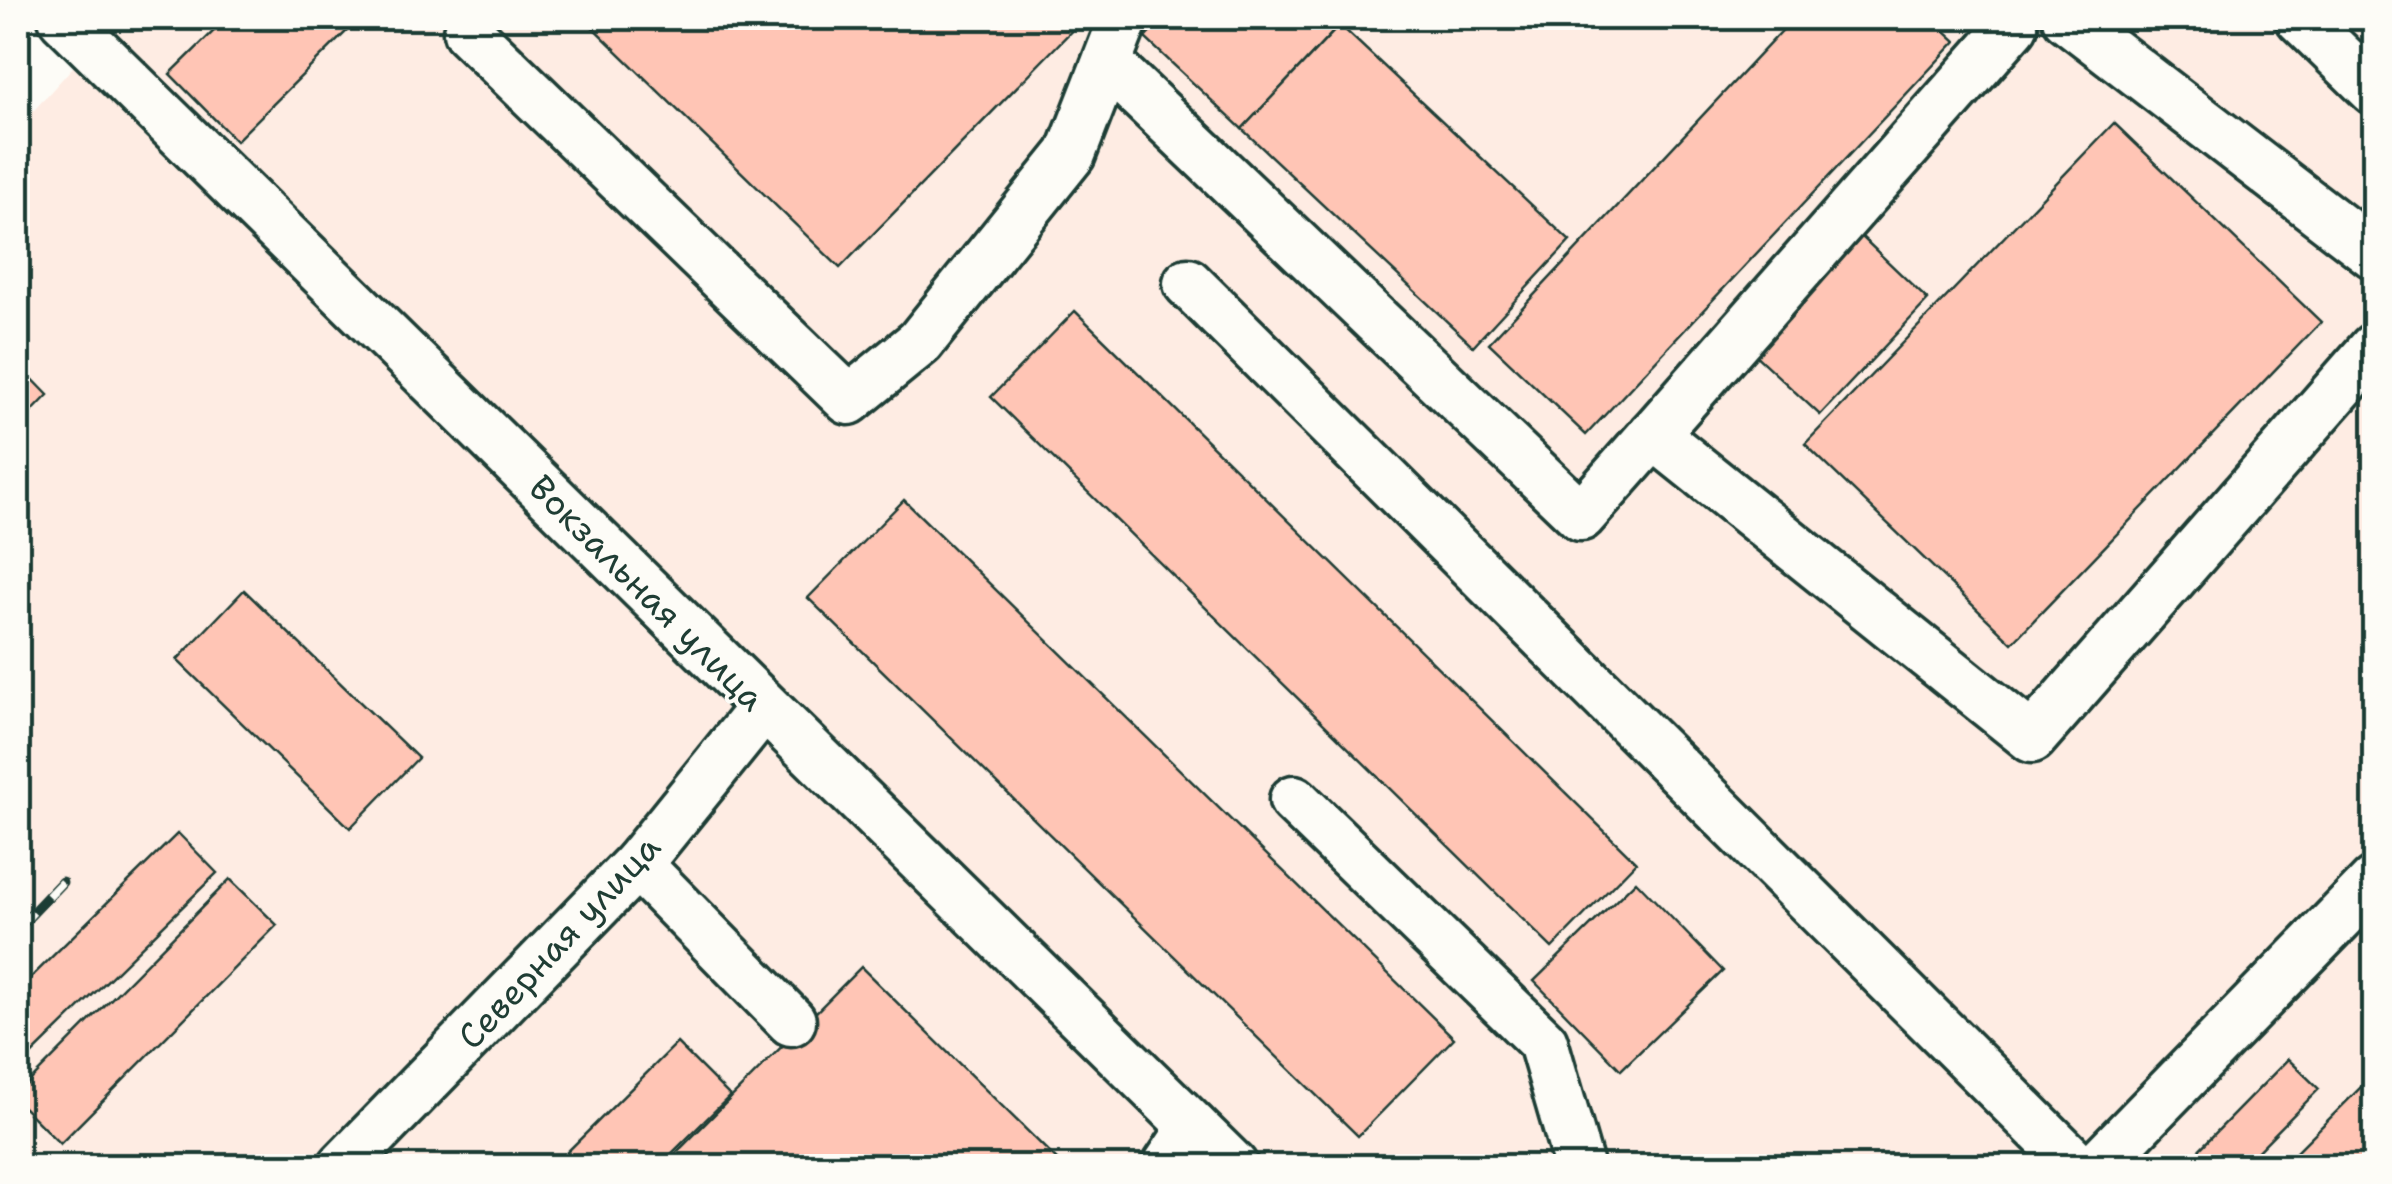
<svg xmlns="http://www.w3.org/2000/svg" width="2392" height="1184" font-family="'Shantell Sans',sans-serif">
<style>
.built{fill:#feece3}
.building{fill:#ffc5b5;stroke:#1f3d34;stroke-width:2.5}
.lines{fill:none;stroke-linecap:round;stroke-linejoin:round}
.minor-casing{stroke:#1f3d34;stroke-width:55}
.minor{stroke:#fdfcf7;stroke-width:48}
.rail-casing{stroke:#1f3d34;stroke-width:11}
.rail{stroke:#fdfcf7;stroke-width:8;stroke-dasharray:22;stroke-linecap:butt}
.labels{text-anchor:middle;stroke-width:8;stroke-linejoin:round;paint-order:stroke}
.street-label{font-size:35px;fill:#1f3d34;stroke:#fdfcf7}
</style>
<rect width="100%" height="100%" fill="#fdfcf7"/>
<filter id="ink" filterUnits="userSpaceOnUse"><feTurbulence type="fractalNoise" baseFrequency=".01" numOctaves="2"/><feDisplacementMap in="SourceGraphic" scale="20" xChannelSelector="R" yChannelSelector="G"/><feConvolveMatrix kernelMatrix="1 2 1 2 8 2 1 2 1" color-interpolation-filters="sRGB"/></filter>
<g filter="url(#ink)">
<path class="built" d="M 117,18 L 2374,18 L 2374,1166 L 18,1166 L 18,128 Z"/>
<g class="building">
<path d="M 227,18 L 360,18 L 236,141 L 170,74 Z"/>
<path d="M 583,18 L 1084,18 L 840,268 Z"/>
<path d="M 1164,18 L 1346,18 L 1242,129 L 1145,38 Z"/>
<path d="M 1794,18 L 1931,18 L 1956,41 L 1586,435 L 1489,343 Z"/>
<path d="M 1340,25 L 1570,241 L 1473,346 L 1242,129 Z"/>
<path d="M 2114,123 L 2321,322 L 2012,643 L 1805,444 Z"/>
<path d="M 1861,236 L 1928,300 L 1820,415 L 1752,352 Z"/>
<path d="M 1075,311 L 1636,862 L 1552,948 L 991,397 Z"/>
<path d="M 18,364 L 48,395 L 18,426 Z"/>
<path d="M 904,500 L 1454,1038 L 1358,1136 L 808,598 Z"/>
<path d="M 244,590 L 418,758 L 350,828 L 177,660 Z"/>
<path d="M 178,833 L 217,873 L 18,1068 L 18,990 Z"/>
<path d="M 230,879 L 277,925 L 60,1144 L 18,1102 L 18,1093 Z"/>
<path d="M 1636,881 L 1723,971 L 1621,1070 L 1534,981 Z"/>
<path d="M 861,967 L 1063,1166 L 663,1166 Z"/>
<path d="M 677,1043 L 730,1096 L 659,1166 L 553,1166 Z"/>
<path d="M 2288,1059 L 2319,1089 L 2243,1166 L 2183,1166 Z"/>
<path d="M 2374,1074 L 2374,1166 L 2282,1166 Z"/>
</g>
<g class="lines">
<defs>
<g id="minor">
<path d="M 63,18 L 1233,1166"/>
<path d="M 2067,18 L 2374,254"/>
<path d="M 2300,18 L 2374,90"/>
<path d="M 468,32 L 849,400 L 920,342 L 1071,154 L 1124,18"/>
<path d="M 1107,63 L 1581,516 L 2013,26 L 2005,18"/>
<path d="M 1188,283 L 2077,1166"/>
<path d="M 1653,434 L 2032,738 L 2374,348"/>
<path d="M 1294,800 L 1543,1042 L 1579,1166"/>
<path d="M 637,864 L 791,1021"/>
<path d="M 343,1166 L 637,864 L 763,708"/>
<path d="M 1167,1166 L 1193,1127"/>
<path d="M 2097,1166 L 2374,882"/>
</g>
</defs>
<use href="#minor" class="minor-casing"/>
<use href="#minor" class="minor"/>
<defs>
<path id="rail" d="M 18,928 L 62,882"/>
</defs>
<use href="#rail" class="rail-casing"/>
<use href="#rail" class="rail"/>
</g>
</g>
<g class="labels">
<g class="street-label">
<text transform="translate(647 593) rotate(45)" y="12">Вокзальная улица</text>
<text transform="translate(559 942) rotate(-47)" y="12">Северная улица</text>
</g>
</g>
<rect width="2392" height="1184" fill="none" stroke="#fdfcf7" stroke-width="60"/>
<rect x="30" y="30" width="2332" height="1124" fill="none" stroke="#1f3d34" stroke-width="4" filter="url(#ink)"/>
</svg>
